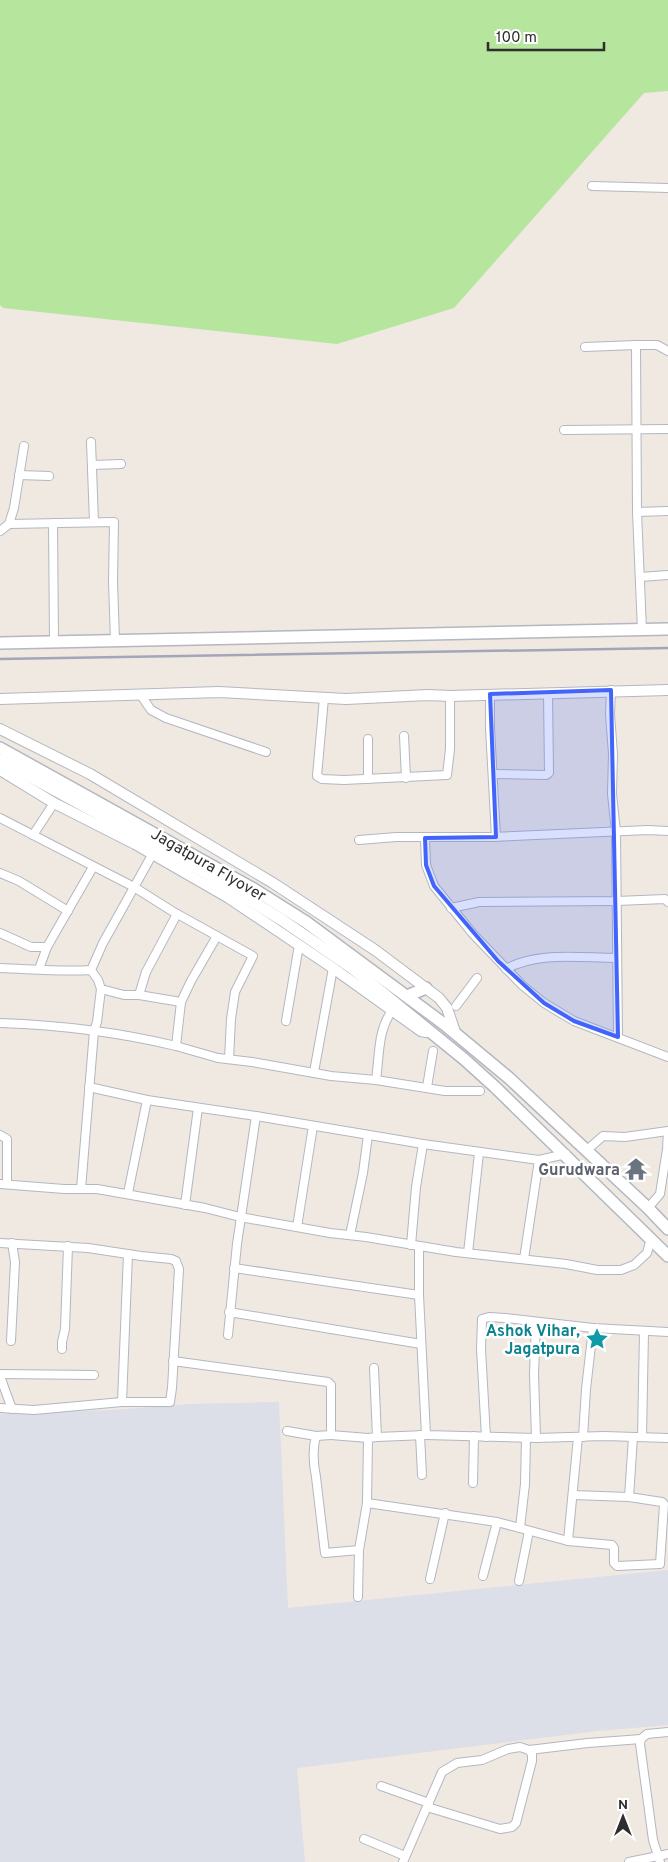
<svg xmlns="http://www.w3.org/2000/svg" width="668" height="1862" font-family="Overpass,sans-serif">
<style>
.airport{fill:#dcdee8}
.green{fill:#b6e59e}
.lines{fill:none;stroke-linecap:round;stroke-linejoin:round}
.minor-casing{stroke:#b4b7c1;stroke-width:10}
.tertiary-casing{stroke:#b4b7c1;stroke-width:12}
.secondary-casing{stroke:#b4b7c1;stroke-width:14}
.minor{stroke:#fff;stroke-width:8}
.tertiary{stroke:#fff;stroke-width:10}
.secondary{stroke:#fff;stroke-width:11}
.rail{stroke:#a3a6b8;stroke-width:2.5}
.marked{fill:#4264fb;fill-opacity:0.2;stroke:#4264fb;stroke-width:4;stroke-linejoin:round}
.labels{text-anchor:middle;stroke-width:5;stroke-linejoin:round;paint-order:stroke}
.street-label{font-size:16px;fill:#2e2e2e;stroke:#fff}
.worship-label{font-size:16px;font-weight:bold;fill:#5b616d;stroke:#fff;text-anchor:end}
.culture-label{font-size:16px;font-weight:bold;fill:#0d838f;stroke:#fff;text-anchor:end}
</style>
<rect width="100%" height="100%" fill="#efe9e1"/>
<path class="airport" d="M 279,1402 L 288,1608 L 668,1570 L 668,1725 L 598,1731 L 297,1768 L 305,1862 L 0,1862 L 0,1414 L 113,1410 L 190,1404 Z"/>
<path class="green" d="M 0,0 L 668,0 L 668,91 L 644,93 L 454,308 L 337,344 L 3,308 L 0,305 Z"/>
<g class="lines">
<defs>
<g id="minor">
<path d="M 592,186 L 668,188"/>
<path d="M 636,345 L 657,345 L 668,351"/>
<path d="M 585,347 L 636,345 L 637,512 L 642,630"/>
<path d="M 564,430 L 668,429"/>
<path d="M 91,442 L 94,522"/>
<path d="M 24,446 L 14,508 L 9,524 L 114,522 L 113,581 L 115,641"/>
<path d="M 92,465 L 121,464"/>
<path d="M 19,475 L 49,476"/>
<path d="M 637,512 L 668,511"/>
<path d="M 53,523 L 54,641"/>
<path d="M 0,531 L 9,524"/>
<path d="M 640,577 L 668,575"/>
<path d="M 611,690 L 610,714 L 613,754 L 612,794 L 616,832 L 618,1037"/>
<path d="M 140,694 L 151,710 L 166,718 L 266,752"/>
<path d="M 490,694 L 490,728 L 496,837"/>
<path d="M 324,698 L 317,776 L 322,779 L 344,780 L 447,775 L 450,749 L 450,696"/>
<path d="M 404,736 L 406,778"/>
<path d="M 368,739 L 368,779"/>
<path d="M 493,774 L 546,775 L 549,773 L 548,693"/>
<path d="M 0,818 L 134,887 L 172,911 L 253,956 L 235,992 L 231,1019 L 229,1059"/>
<path d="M 33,835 L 54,803"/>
<path d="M 425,838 L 426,865 L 434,886 L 473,934 L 522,985 L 544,1003 L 574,1021 L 668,1057"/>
<path d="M 359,840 L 396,837 L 491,837 L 648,830 L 668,831"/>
<path d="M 0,873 L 19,881 L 68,911"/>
<path d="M 451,908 L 479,902 L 617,901 L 665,899 L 668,902"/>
<path d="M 0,933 L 31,947 L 47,947"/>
<path d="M 0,968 C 30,969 61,972 91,970 L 98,980 L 101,989 L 124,995 L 139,995 L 181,1002 L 176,1046 L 218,1058 L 252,1062 L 331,1076 L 376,1080 L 445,1091 L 480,1091"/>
<path d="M 39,969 L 47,947 L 93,867"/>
<path d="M 506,969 C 538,951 581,958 616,958"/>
<path d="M 91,970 L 103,943 L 152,855"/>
<path d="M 139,995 L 146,972 L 177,914"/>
<path d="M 181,1002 L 191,981 L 217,936"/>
<path d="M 456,1006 L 477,978"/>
<path d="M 286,1021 L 299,945"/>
<path d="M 0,1023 C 59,1025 118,1032 176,1046"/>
<path d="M 314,1072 L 333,968"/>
<path d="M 376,1080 C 380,1052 377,1029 395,1006"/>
<path d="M 89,1087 L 147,1100 L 256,1116 L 423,1144 L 539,1160 L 524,1259"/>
<path d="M 427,1087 L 433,1051"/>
<path d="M 0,1135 L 7,1139 L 7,1184"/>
<path d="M 587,1150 L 603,1136 L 625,1137 L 668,1131"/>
<path d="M 539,1160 L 566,1154"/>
<path d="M 0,1184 L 64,1189 L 97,1189 L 205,1208 L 240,1217 L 330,1233 L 366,1237 L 456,1252 L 566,1264 L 597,1270 L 621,1270 L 634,1265 L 647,1253 L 651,1238"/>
<path d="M 81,1189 L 94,1031 L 97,1022 L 101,989"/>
<path d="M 128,1193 L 147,1100"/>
<path d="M 185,1205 L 198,1108"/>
<path d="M 648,1208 L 660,1194 L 667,1149 L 668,1131"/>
<path d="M 297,1227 L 313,1126"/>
<path d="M 350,1235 L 363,1173 L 368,1135"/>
<path d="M 0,1243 L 88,1248 L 141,1256 L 171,1259 L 176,1261 L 179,1269 L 172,1388 L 170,1402 L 122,1402 L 34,1410 L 0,1408"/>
<path d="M 411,1245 L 416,1187 L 423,1144"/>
<path d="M 419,1246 L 419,1295 L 426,1435 L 536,1438 L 604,1436 L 668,1438"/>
<path d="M 468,1253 L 479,1153"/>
<path d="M 234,1268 L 419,1295"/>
<path d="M 229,1312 L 421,1344"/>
<path d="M 228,1335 L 237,1244 L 256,1116"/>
<path d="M 11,1341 L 15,1262 L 12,1243"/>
<path d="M 62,1349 L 62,1342 L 65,1329 L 68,1246"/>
<path d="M 173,1361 L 328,1382 L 331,1385 L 331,1435 L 368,1438"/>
<path d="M 374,1368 L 377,1437 L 368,1438 L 367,1503 L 497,1522 L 568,1541 L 578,1437"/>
<path d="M 0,1374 L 94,1375"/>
<path d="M 0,1376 L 12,1409"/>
<path d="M 122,1402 L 128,1254"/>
<path d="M 287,1431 L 316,1436 L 331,1435"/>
<path d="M 420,1435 L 422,1475"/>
<path d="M 316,1436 C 312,1450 313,1462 316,1477 L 325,1553 L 359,1550"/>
<path d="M 377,1437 L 426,1435"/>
<path d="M 486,1437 L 481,1349 L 482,1319 L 489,1317 L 505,1318 L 593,1328 L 668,1332"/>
<path d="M 583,1437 L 586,1389 L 593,1328"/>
<path d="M 642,1437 L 644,1332"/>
<path d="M 536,1438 L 534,1374 L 536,1322"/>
<path d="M 473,1483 L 474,1436"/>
<path d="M 629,1497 L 633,1437"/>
<path d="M 520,1528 L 525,1484 L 526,1438"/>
<path d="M 568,1541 L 612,1545 L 614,1548 L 614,1563 L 617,1566 L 660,1564 L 664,1504 L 662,1502 L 629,1497 L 573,1495"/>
<path d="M 483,1576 L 497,1522"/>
<path d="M 430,1579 L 445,1513"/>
<path d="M 519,1581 L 529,1531"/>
<path d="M 358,1597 L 359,1550 L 367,1503"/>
<path d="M 641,1739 L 640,1744 L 653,1840 L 660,1862"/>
<path d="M 529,1750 L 588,1743 L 641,1739 L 647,1734 L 668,1732"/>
<path d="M 381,1786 L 429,1803"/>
<path d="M 364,1839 L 405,1856"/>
<path d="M 403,1862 L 442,1772 L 457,1763 L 482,1760 L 508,1749 L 520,1747 L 529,1750 L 532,1754 L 532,1761 L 516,1823 L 512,1827 L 500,1829 L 427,1807"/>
<path d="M 629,1862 L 668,1854"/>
</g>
<g id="tertiary">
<path d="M 0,699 L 219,692 L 346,699 L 428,695 L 450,696 L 668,690"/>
<path d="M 0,729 L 90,774 L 273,883 L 375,950 L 439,998 L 447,1008 L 455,1032"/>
<path d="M 0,770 L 54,803 L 135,844 L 229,898 L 333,968 L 421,1031 L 426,1032"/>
</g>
<g id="secondary">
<path d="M 0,643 L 668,629"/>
<path d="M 0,748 L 252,888 L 306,922 L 444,1024 L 509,1078 L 648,1208 L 668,1229"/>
<path d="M 0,760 L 208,874 L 282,920 L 352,968 L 464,1059 L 495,1087 L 668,1256"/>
<path d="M 407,996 L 426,988"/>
</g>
</defs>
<use href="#minor" class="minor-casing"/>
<use href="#tertiary" class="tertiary-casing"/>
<use href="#secondary" class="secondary-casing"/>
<use href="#minor" class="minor"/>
<use href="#tertiary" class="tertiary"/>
<use href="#secondary" class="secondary"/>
<path class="rail" d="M 0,659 L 668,648"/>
</g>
<path class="marked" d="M 611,690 L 618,1037 L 574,1021 L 544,1003 L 498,961 L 434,886 L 426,865 L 425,838 L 496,837 L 490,694 Z"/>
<defs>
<symbol id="temple-bare" viewBox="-9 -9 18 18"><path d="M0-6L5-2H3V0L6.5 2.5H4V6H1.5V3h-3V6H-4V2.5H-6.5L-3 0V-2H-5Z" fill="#6b7280" stroke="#fff" stroke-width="2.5" paint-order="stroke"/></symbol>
<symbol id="sight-bare" viewBox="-9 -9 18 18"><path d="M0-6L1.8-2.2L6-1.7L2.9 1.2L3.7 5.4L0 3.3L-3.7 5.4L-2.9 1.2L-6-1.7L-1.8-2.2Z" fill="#0f9aa8" stroke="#fff" stroke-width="2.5" paint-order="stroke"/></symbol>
</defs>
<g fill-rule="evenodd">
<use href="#temple-bare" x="620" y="1153" width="32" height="32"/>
<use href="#sight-bare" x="581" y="1323" width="32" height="32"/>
</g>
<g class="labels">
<g class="street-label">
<text transform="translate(209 864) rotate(30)" y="6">Jagatpura Flyover</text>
</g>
<g class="worship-label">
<text x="620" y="1175">Gurudwara</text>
</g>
<g class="culture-label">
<text x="580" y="1336">Ashok Vihar,<tspan x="580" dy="18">Jagatpura</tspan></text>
</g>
</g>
<g transform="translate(623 1817)" stroke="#ffffff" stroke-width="4" paint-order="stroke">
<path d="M0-4L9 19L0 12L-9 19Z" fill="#2e2e2e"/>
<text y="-8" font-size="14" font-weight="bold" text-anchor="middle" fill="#2e2e2e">N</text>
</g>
<path d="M488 42v8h116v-8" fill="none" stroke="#2e2e2e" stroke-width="2.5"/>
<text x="496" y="42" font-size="15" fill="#2e2e2e" stroke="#ffffff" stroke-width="4" paint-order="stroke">100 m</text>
</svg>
